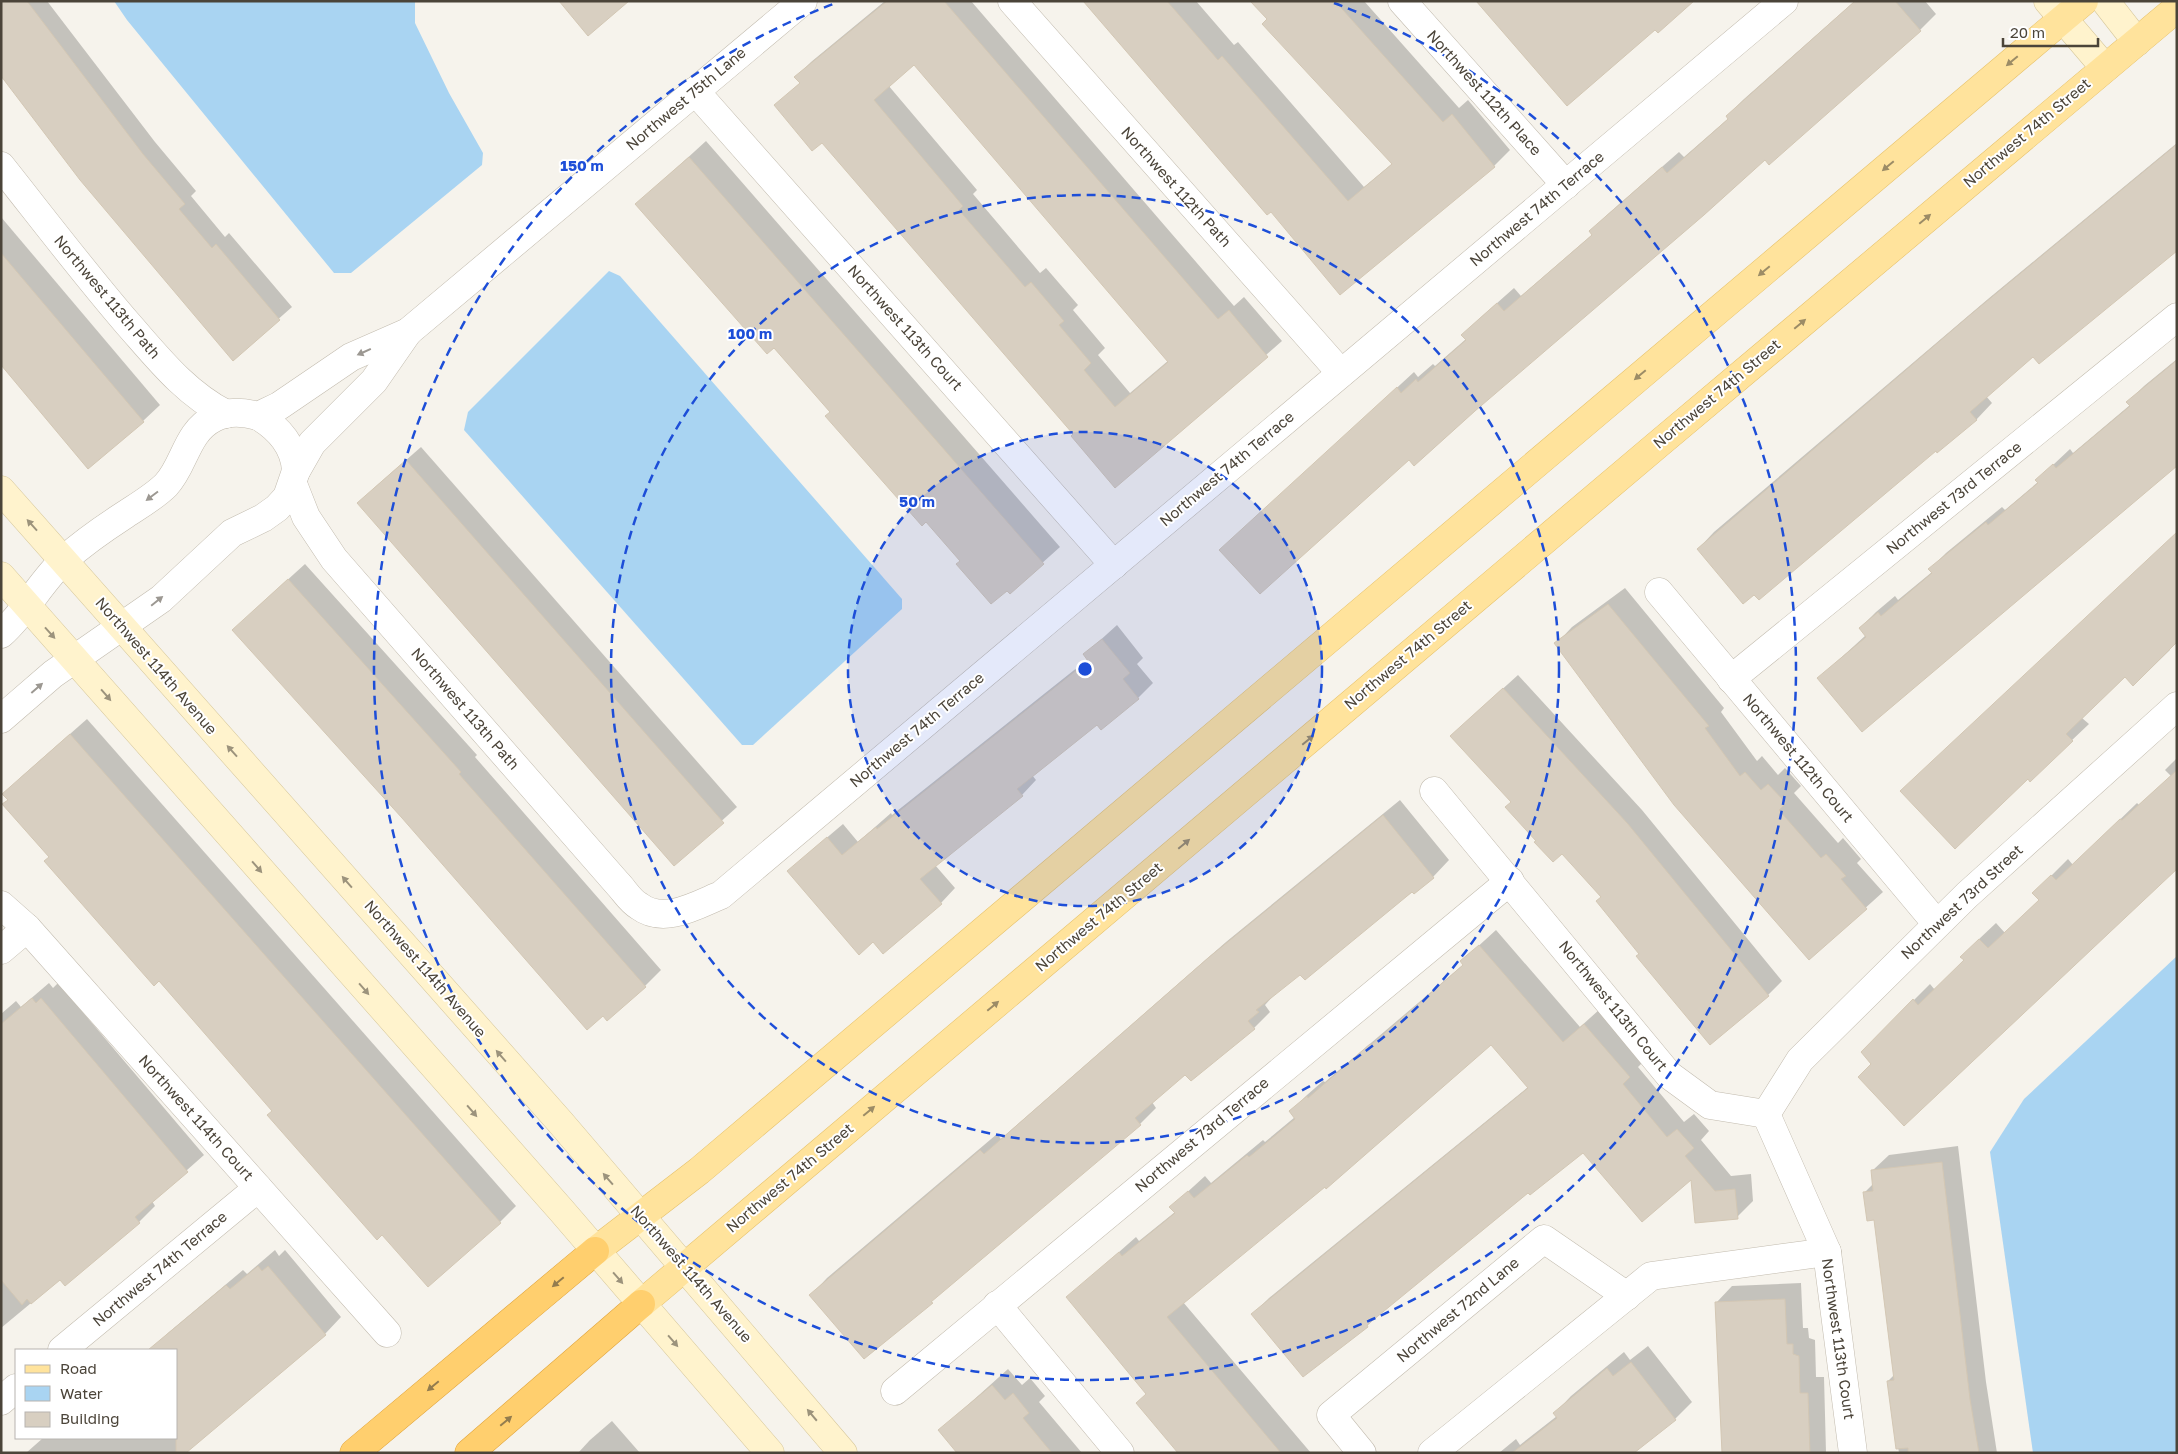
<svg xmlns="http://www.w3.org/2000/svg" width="2178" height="1454" font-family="'Golos Text',sans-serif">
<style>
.water{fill:#a9d4f2}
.shadow{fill:#0003;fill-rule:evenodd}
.building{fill:#d8cfc1;stroke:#d3c7b4;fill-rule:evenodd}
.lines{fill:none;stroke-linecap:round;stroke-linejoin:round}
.street-casing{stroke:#c2bbae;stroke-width:29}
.secondary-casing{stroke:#d6c79b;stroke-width:29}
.primary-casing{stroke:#e6c16a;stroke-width:29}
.highway-casing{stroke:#e0a43c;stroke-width:29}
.street{stroke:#fff;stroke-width:28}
.secondary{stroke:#fff3cd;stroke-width:28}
.primary{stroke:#ffe39c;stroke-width:28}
.highway{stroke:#ffcf6e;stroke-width:28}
.oneway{fill:#9c8c66}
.oneway2{fill:#9c9892}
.oneway3{fill:#9c937c}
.oneway4{fill:#937c4e}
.ring{fill:none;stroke:#1d4ed8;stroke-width:2.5;stroke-dasharray:9 6}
.labels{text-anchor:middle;stroke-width:4;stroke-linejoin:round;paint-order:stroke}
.street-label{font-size:15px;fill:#4b4439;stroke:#fff}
.centre{fill:#1d4ed8;stroke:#fff;stroke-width:2.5}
.ring-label{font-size:15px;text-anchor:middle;font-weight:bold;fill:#1d4ed8;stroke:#fff;stroke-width:4;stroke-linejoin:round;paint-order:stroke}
</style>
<rect width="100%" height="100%" fill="#f6f3ec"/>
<g class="water">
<path d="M 114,1 L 415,1 L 415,23 L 449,93 L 483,153 L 482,165 L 351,273 L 334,273 L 127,20 Z"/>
<path d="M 609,271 L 620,276 L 902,599 L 902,609 L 753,745 L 742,745 L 464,430 L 468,412 Z"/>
<path d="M 2177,956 L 2177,1453 L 2033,1453 L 1990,1152 L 2024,1099 Z"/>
</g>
<g class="shadow">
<path d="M 1,1 L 47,1 L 155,142 L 196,191 L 191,196 L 225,237 L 229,233 L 292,307 L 233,359 Z"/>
<path d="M 885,1 L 971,1 L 1234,306 L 1244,297 L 1282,341 L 1115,486 L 1075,434 L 822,142 L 776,106 L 801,82 L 796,77 L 811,62 ZM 914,63 L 1169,360 L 1130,393 L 1098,355 L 1105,348 L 1073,310 L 1078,305 L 1046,268 L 1040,273 L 973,194 L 977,190 L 888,85 Z"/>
<path d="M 1084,1 L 1196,1 L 1234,45 L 1238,42 L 1364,187 L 1393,163 L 1252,1 L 1364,1 L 1459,108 L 1468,100 L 1510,150 L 1494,166 L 1340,294 L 1271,210 Z"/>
<path d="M 1855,1 L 1925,1 L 1936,14 L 1920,30 L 1765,158 L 1409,458 L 1221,550 L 1414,372 L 1418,377 L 1433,364 L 1435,366 L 1466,339 L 1463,335 L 1479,319 L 1514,288 L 1521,296 L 1593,234 L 1591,231 L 1607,215 L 1679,152 L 1684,157 L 1729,118 L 1727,116 L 1744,99 Z"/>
<path d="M 706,141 L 1060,547 L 1010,592 L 962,561 L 774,347 L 637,204 Z"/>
<path d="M 2177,143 L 2177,247 L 2033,355 L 1986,396 L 1992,403 L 1976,420 L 1936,450 L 1698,549 L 1714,532 L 1988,299 Z"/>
<path d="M 1,217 L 160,405 L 143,421 L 1,363 Z"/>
<path d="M 2177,359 L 2177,465 L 1819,678 L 1866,635 L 1860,628 L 1876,612 L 1895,596 L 1898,600 L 1932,572 L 1930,569 L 1946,553 L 2002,507 L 2005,510 L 2038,482 L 2037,480 L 2070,449 L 2073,453 L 2130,405 L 2128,402 L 2144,386 Z"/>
<path d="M 421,447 L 737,807 L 674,864 L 373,489 Z"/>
<path d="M 2177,532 L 2170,650 L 2134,685 L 2125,676 L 2082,718 L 2089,724 L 2030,780 Z"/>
<path d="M 305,564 L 477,755 L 475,757 L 661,970 L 645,986 L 403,818 L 250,614 Z"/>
<path d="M 1625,588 L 1724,708 L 1721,712 L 1757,761 L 1762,756 L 1778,775 L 1785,768 L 1801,786 L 1794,793 L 1838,843 L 1843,838 L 1861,859 L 1857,863 L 1883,892 L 1810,958 L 1556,644 L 1572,627 Z"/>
<path d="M 1117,625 L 1143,658 L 1137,664 L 1153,683 L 1138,698 L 1101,728 L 1097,723 L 1032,775 L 1036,780 L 1022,795 L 935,865 L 955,888 L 941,903 L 804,857 L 843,824 L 858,842 L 891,813 L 892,815 L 1088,659 L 1085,654 Z"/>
<path d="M 1518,675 L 1642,810 L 1782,981 L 1768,995 L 1641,954 L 1603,897 L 1562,852 L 1538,840 L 1512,802 L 1466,722 Z"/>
<path d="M 87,719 L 516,1206 L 500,1222 L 273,1110 L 50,857 L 9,799 L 20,778 Z"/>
<path d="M 2177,758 L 2177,867 L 1873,1063 L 1862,1052 L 1930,984 L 1935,990 L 1965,960 L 1978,940 L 1996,923 L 2005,933 L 2040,899 L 2050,877 L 2068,859 L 2073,865 L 2137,803 L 2139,805 L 2171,776 L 2165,770 Z"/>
<path d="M 1400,800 L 1449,860 L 1433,877 L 1300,973 L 1274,995 L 1265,1005 L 1270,1012 L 1254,1028 L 1185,1073 L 1152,1102 L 1156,1108 L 1140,1124 L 811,1295 L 827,1278 L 997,1134 L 1001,1139 L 1226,942 Z"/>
<path d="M 1496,930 L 1580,1027 L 1600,1009 L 1645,1060 L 1638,1067 L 1684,1122 L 1694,1114 L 1709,1131 L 1701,1140 L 1731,1176 L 1751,1174 L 1753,1201 L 1737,1217 L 1692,1178 L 1583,1151 L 1528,1192 L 1380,1313 L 1367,1326 L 1253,1314 L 1269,1298 L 1528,1087 L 1491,1043 L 1325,1186 L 1183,1302 L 1311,1453 L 1179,1453 L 1147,1393 L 1068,1297 L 1136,1237 L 1139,1241 L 1175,1212 L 1171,1207 L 1205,1176 L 1211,1183 L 1263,1140 L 1265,1142 L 1295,1117 L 1290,1112 L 1307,1095 L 1323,1081 L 1325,1082 L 1464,964 L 1462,961 Z"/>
<path d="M 49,983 L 53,988 L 58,983 L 204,1155 L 152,1201 L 155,1206 L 139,1222 L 60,1279 L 1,1328 L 1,1014 L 16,1001 L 21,1007 Z"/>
<path d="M 1958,1146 L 1986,1382 L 1997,1453 L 1899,1453 L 1888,1381 L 1894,1375 L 1876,1219 L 1864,1193 L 1874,1183 L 1872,1171 L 1889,1155 Z"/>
<path d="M 275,1250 L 279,1256 L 285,1250 L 341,1317 L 325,1334 L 184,1453 L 26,1453 L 43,1438 L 176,1438 L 176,1350 L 152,1349 L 168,1333 L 243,1270 L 247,1274 Z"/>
<path d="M 1801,1283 L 1803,1328 L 1808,1328 L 1809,1338 L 1815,1340 L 1816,1377 L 1824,1377 L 1826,1452 L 1723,1453 L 1716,1303 L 1732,1286 Z"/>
<path d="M 1648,1346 L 1692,1402 L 1675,1419 L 1632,1453 L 1499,1453 L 1516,1439 L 1520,1445 L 1557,1416 L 1555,1413 L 1571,1396 L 1624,1352 L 1630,1360 Z"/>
<path d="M 1008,1369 L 1022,1385 L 1030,1378 L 1045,1396 L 1039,1402 L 1082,1453 L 959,1453 L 940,1430 Z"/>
<path d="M 612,1421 L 640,1453 L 578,1453 L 590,1440 Z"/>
</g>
<g class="building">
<path d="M 1,1 L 27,1 L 143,154 L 185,204 L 179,209 L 212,248 L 216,244 L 280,320 L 233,361 L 80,180 L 1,76 Z"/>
<path d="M 559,1 L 629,1 L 588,36 Z"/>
<path d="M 887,1 L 944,1 L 1218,319 L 1229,310 L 1268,357 L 1115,488 L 1071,436 L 1073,434 L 822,143 L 812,151 L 774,105 L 800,83 L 794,77 ZM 914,65 L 1168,362 L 1115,407 L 1084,370 L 1091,363 L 1059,325 L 1064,321 L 1031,282 L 1025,287 L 959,210 L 963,206 L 874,100 Z"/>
<path d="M 1083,1 L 1167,1 L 1218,60 L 1222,56 L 1348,201 L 1392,164 L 1262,24 L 1267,19 L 1250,1 L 1335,1 L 1443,122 L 1452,114 L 1495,167 L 1340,295 L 1271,212 L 1267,215 Z"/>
<path d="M 1476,1 L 1694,1 L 1658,33 L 1655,30 L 1567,106 Z"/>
<path d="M 1855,1 L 1895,1 L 1921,31 L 1769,165 L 1765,160 L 1704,215 L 1475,411 L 1414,466 L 1409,460 L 1260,594 L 1219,550 L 1397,387 L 1401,393 L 1416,379 L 1418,382 L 1466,340 L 1461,335 L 1497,303 L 1504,311 L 1592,235 L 1589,231 L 1662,167 L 1667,173 L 1728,119 L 1726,116 Z"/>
<path d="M 2177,144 L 2177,251 L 2039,364 L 2033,357 L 1970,412 L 1977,420 L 1937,453 L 1936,451 L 1759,600 L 1754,595 L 1743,604 L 1697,549 L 1970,315 Z"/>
<path d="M 689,157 L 1044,564 L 1010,594 L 1007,591 L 991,604 L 956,564 L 960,561 L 926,522 L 922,526 L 825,416 L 830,412 L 774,348 L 767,354 L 635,204 Z"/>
<path d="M 1,253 L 144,422 L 88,469 L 1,365 Z"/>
<path d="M 2177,360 L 2177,466 L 1862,732 L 1817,678 L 1866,637 L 1859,628 L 1878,612 L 1881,616 L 1932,573 L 1928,569 L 1986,522 L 1988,525 L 2038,483 L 2035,480 L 2053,464 L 2056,468 L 2130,406 L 2126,402 Z"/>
<path d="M 406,460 L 724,823 L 674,866 L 357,503 Z"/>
<path d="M 2177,532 L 2177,642 L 2133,686 L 2125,677 L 2066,734 L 2073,741 L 2030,782 L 2028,779 L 1955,849 L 1900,791 Z"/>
<path d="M 288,579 L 461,772 L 459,774 L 646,987 L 607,1021 L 603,1016 L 587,1030 L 402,818 L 232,630 Z"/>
<path d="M 1608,604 L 1709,726 L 1705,728 L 1740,776 L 1745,772 L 1761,790 L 1768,784 L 1786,803 L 1779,810 L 1821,858 L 1826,854 L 1846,876 L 1841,879 L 1867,909 L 1809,960 L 1674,805 L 1554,643 Z"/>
<path d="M 1102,639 L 1130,673 L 1123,679 L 1139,699 L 1101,730 L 1097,725 L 1017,789 L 1023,796 L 920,879 L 942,904 L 883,954 L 873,942 L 859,955 L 787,871 L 827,837 L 842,855 L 876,827 L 877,829 L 1088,661 L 1083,654 Z"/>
<path d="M 1503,688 L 1628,824 L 1769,996 L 1710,1045 L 1636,956 L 1639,954 L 1596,901 L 1601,897 L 1562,854 L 1553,862 L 1534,842 L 1536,841 L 1505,807 L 1511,802 L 1450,736 Z"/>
<path d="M 70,734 L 501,1223 L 428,1287 L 382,1235 L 377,1240 L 267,1115 L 272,1111 L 226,1058 L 159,981 L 154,986 L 44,861 L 49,857 L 2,804 L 8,800 L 2,794 Z"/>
<path d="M 2177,770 L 2177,869 L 1904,1126 L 1858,1077 L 1871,1064 L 1861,1052 L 1913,999 L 1918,1005 L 1964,960 L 1960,957 L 1979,939 L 1988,948 L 2039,900 L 2032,893 L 2051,875 L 2056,880 L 2120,819 L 2122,820 Z"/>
<path d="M 1383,815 L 1434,878 L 1414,894 L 1412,892 L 1305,980 L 1300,975 L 1256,1010 L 1259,1012 L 1248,1021 L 1255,1029 L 1191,1081 L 1185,1075 L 1135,1118 L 1141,1125 L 931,1302 L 933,1303 L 864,1359 L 809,1295 L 980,1150 L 984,1154 L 1208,958 Z"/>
<path d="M 1479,945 L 1563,1042 L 1584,1024 L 1630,1077 L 1623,1084 L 1667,1137 L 1677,1129 L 1694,1148 L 1685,1156 L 1715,1191 L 1735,1189 L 1738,1219 L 1695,1223 L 1691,1180 L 1642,1222 L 1583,1153 L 1530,1195 L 1528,1193 L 1367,1325 L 1368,1327 L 1303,1377 L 1251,1314 L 1528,1088 L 1491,1045 L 1326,1189 L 1325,1187 L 1167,1317 L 1281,1453 L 1178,1453 L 1136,1403 L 1146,1394 L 1066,1297 L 1119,1252 L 1122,1256 L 1175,1213 L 1169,1207 L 1188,1191 L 1194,1198 L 1247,1155 L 1249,1157 L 1295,1119 L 1289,1111 L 1307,1096 L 1308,1098 L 1370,1044 L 1371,1045 L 1463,965 L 1460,961 Z"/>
<path d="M 32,998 L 36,1003 L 41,998 L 188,1172 L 135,1217 L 140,1223 L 65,1286 L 60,1280 L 31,1304 L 27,1299 L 22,1305 L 1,1280 L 1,1024 Z"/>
<path d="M 1942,1162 L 1970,1399 L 1979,1453 L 1908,1453 L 1908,1448 L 1896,1449 L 1887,1381 L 1894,1380 L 1874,1220 L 1867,1221 L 1863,1192 L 1873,1191 L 1871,1170 Z"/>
<path d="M 258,1266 L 262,1271 L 268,1266 L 326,1335 L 186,1453 L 176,1453 L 176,1350 L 148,1350 L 226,1285 L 230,1289 Z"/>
<path d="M 1785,1299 L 1787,1344 L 1793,1344 L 1793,1354 L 1799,1356 L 1800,1393 L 1808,1393 L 1810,1453 L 1722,1453 L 1715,1302 Z"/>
<path d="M 1631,1362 L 1676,1420 L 1634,1453 L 1512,1453 L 1557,1418 L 1553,1413 L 1607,1368 L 1613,1376 Z"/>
<path d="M 992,1385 L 1005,1400 L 1013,1393 L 1029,1413 L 1023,1418 L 1052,1453 L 957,1453 L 938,1430 Z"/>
</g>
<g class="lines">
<defs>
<g id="street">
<path d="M 1012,1 L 1341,373"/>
<path d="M 1402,1 L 1566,185"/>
<path d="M 695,91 L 1114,565"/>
<path d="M 1,166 C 43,219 84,273 128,324 C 158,358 185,393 226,414"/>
<path d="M 258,416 C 279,428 295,447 296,471"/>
<path d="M 293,484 L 306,517 L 334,559 L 617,883 C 624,890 630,901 639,906 C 664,925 697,905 721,895 L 1784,1"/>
<path d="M 1659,592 L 1937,924"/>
<path d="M 1,634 C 26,612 41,581 65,559 C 83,543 103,529 123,516 C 138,506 154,497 166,485 C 185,465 186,432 214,418 C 227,411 244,412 258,416 L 279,406 L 351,357 L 408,332 L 803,1"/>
<path d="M 1731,679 L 2177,317"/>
<path d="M 1,719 L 53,674 L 161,599 L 232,533 L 263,518 L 277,508 L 287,497 L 296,471 L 312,443 L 374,381 L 408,332"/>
<path d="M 1434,791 L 1669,1075 L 1710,1105 L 1766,1114"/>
<path d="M 1,905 L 27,928 L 387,1333"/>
<path d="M 1,950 L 27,928"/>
<path d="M 1766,1114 L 1800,1060 L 1967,895 L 2177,706"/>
<path d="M 1766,1114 L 1827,1252 L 1853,1453"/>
<path d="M 997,1305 L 1120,1453"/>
<path d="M 62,1350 L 258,1188"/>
<path d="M 895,1391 L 1510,881"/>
<path d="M 1,1401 L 16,1388"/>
<path d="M 1362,1453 L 1331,1415 L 1544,1239 L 1627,1296"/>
<path d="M 1432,1453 L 1651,1276 L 1827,1252"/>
</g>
<g id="secondary">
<path d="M 2048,1 L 2105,68"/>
<path d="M 2105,1 L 2137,42"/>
<path d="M 1,490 L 561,1123 L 843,1453"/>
<path d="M 1,576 L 561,1210 L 770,1453"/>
</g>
<g id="primary">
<path d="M 595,1251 L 699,1171 L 2084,1"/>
<path d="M 641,1304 L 1656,446 L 2177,8"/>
</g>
<g id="highway">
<path d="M 354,1453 L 595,1251"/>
<path d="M 469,1453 L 641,1304"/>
</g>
</defs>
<use href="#street" class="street-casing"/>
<use href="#secondary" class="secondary-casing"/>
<use href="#primary" class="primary-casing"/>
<use href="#highway" class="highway-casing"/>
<use href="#street" class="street"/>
<use href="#secondary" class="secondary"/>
<use href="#primary" class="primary"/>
<use href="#highway" class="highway"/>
</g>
<defs><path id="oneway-solid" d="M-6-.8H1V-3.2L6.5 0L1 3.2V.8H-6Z" transform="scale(1.25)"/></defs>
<g class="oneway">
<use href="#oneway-solid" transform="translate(2012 61) rotate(140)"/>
<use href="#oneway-solid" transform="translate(1888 166) rotate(140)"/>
<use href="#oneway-solid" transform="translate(1925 219) rotate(-40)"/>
<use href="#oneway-solid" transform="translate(1764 271) rotate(140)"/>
<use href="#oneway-solid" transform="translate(1800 324) rotate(-40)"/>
<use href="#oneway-solid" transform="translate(1640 375) rotate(140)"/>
<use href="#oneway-solid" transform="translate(1308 740) rotate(-40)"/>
<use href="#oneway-solid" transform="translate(1184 844) rotate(-40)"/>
<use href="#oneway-solid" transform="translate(993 1006) rotate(-40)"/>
<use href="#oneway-solid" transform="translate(869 1111) rotate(-40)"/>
</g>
<g class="oneway2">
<use href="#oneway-solid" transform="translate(364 352) rotate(156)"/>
<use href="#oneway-solid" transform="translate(152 496) rotate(143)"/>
<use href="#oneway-solid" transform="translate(157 601) rotate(-39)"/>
<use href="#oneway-solid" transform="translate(37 688) rotate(-41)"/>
</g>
<g class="oneway3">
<use href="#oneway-solid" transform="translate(32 525) rotate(-132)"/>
<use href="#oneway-solid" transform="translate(50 633) rotate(48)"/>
<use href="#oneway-solid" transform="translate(106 695) rotate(49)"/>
<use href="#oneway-solid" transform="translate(232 751) rotate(-132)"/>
<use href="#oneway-solid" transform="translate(257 867) rotate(49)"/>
<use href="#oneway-solid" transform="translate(347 882) rotate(-131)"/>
<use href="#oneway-solid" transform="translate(364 989) rotate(49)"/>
<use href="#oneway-solid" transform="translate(501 1056) rotate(-131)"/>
<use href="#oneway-solid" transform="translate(472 1111) rotate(49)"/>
<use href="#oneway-solid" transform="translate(608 1179) rotate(-131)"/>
<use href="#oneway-solid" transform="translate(618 1278) rotate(49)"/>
<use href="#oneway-solid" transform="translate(673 1341) rotate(49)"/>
<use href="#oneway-solid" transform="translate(812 1415) rotate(-130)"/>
</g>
<g class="oneway4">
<use href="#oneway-solid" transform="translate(558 1282) rotate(140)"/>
<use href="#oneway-solid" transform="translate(433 1386) rotate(140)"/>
<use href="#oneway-solid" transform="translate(506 1421) rotate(-40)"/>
</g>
<circle cx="1085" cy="669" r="237" fill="#1d4ed8" fill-opacity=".12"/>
<g class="ring">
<circle cx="1085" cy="669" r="237"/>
<circle cx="1085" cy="669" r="474"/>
<path d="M1334 3A711 711 0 1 1 836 3"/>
</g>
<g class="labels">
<g class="street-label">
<text transform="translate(1484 93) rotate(48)" y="5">Northwest 112th Place</text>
<text transform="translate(686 99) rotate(-40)" y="5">Northwest 75th Lane</text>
<text transform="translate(2027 133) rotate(-40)" y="5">Northwest 74th Street</text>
<text transform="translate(1176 187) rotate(48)" y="5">Northwest 112th Path</text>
<text transform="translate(1537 209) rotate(-40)" y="5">Northwest 74th Terrace</text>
<text transform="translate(107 297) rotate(50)" y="5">Northwest 113th Path</text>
<text transform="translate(905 328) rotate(48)" y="5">Northwest 113th Court</text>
<text transform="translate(1717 394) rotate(-40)" y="5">Northwest 74th Street</text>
<text transform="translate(1227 469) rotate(-40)" y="5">Northwest 74th Terrace</text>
<text transform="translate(1954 498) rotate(-39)" y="5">Northwest 73rd Terrace</text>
<text transform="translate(1408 655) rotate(-40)" y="5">Northwest 74th Street</text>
<text transform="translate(156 666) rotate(49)" y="5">Northwest 114th Avenue</text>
<text transform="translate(465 709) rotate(49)" y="5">Northwest 113th Path</text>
<text transform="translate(917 730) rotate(-40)" y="5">Northwest 74th Terrace</text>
<text transform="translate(1798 758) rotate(50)" y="5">Northwest 112th Court</text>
<text transform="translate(1962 902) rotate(-43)" y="5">Northwest 73rd Street</text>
<text transform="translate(1099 917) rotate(-40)" y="5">Northwest 74th Street</text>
<text transform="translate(425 969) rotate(49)" y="5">Northwest 114th Avenue</text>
<text transform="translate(1613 1006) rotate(51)" y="5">Northwest 113th Court</text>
<text transform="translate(196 1118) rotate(48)" y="5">Northwest 114th Court</text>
<text transform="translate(1202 1135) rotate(-40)" y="5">Northwest 73rd Terrace</text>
<text transform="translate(790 1178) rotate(-40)" y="5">Northwest 74th Street</text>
<text transform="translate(160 1269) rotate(-40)" y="5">Northwest 74th Terrace</text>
<text transform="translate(691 1274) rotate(49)" y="5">Northwest 114th Avenue</text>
<text transform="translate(1458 1310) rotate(-40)" y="5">Northwest 72nd Lane</text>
<text transform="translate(1838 1339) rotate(82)" y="5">Northwest 113th Court</text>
</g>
</g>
<circle cx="1085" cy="669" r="8" class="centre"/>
<g class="ring-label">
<text x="582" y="171">150 m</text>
<text x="750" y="339">100 m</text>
<text x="917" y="507">50 m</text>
</g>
<rect width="2178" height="1454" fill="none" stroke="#4b4439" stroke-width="5"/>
<rect x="15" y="1349" width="162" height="90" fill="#ffffff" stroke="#b7b4b0"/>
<rect x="25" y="1365" width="25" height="8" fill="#ffe39c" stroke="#b7b4b0"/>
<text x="60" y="1374" font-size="15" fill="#4b4439">Road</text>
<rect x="25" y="1386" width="25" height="15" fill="#a9d4f2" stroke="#b7b4b0"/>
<text x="60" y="1399" font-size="15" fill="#4b4439">Water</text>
<rect x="25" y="1412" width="25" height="15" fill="#d8cfc1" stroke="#b7b4b0"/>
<text x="60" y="1424" font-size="15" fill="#4b4439">Building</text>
<path d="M2003 38v8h95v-8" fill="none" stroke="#4b4439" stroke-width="2.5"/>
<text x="2010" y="38" font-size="15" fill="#4b4439" stroke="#ffffff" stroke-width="4" paint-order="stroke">20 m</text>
</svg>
